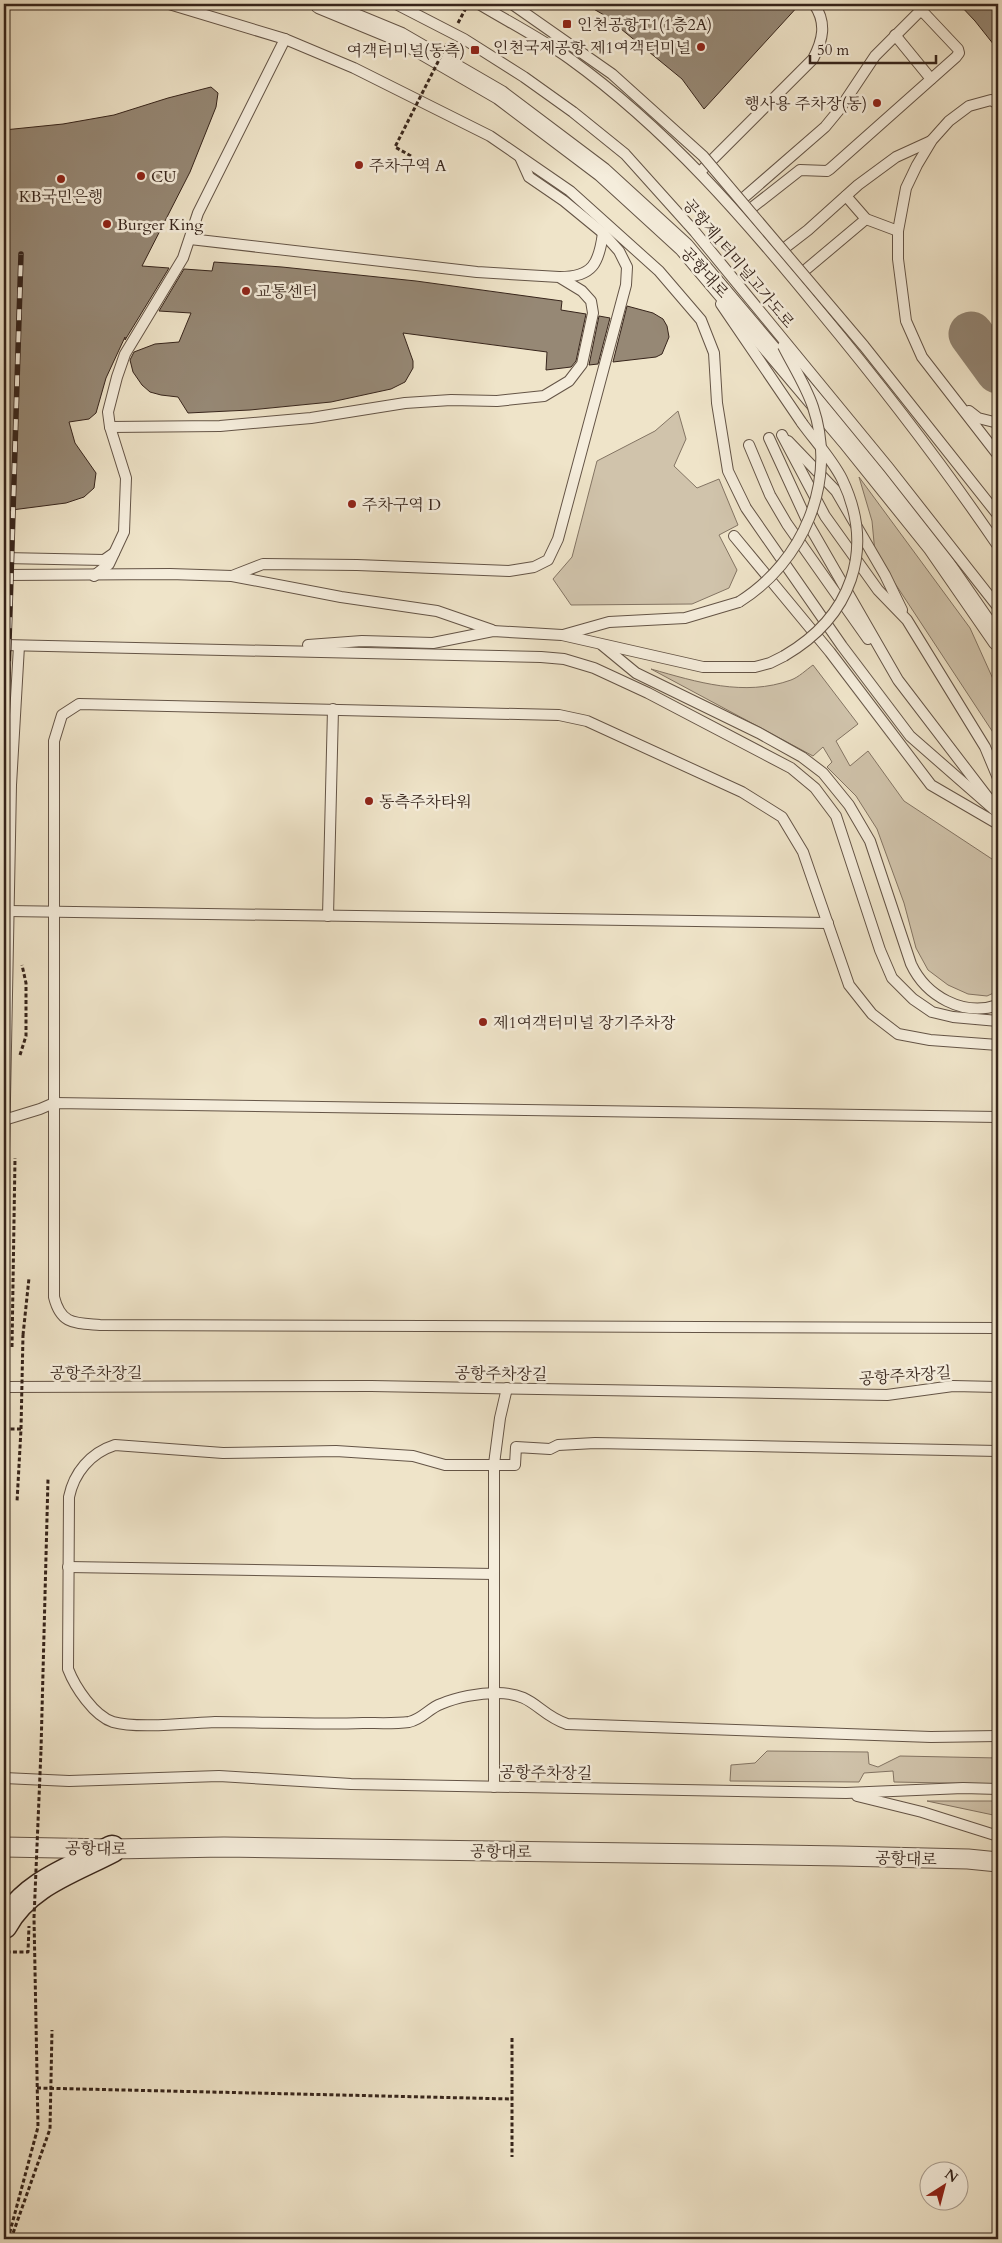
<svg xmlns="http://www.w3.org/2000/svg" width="1002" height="2243" font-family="Cardo,'Noto Serif KR',serif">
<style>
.green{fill:#d0c3ab;stroke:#837463}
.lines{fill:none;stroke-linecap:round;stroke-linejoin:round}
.taxiway{stroke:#928472;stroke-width:45}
.building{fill:#968875;stroke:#36241b}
.lane-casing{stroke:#645446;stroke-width:12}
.street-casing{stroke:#645446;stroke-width:21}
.secondary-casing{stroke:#36241b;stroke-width:29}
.path{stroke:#36241b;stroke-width:3;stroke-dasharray:4 2.5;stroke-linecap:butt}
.lane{stroke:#f5eddc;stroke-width:10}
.street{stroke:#f5eddc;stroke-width:19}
.secondary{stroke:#f5eddc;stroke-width:26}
.rail-casing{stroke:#36241b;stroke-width:5.5}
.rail{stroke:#f5eddc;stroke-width:4;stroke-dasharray:11;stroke-linecap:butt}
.lane-bridge-casing{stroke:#645446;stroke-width:12;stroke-linecap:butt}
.path-bridge{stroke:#36241b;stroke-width:3;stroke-dasharray:4 2.5;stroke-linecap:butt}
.lane-bridge{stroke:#f5eddc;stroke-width:10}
.poi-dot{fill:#8f2418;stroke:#f5eddc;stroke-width:2}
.labels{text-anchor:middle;stroke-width:5;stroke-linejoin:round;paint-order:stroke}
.poi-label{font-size:16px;fill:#36241b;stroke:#f5eddc;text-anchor:start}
.street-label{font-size:16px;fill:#36241b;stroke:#f5eddc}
</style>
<rect width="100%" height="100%" fill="#efe4c9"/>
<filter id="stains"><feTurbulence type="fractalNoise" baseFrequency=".004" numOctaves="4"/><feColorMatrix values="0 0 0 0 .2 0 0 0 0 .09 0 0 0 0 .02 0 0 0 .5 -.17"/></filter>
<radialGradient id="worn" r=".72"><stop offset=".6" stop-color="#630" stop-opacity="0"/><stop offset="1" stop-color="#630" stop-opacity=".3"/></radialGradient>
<g class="green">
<path d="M 678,411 L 686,439 L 674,466 L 697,488 L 719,479 L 738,525 L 719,535 L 737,570 L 729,588 L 692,604 L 571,605 L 553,579 L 572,557 L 597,461 L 655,431 Z"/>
<path d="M 859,477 L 970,628 L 998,690 L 998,740 L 875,553 L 872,521 Z"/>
<path d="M 813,665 L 858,724 L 836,741 L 850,766 L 868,751 L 904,801 L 998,863 L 998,991 L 987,996 L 968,994 L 948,985 L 928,970 L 916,948 L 904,903 L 877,829 L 856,796 L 827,767 L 832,762 L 823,747 L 813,756 L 651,669 C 697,682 744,697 791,680 C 799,677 806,670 813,665 Z"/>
<path d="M 767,1751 L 868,1752 L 869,1764 L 878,1767 L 900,1756 L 998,1758 L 998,1784 L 894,1782 L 893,1771 L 864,1773 L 859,1782 L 730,1781 L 731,1765 L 755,1763 Z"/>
<path d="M 927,1801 L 998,1801 L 998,1816 Z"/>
</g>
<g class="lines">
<path class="taxiway" d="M 971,334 L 998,371"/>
</g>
<g class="building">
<path d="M 585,4 L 800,4 L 704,109 L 682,79 L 604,15 Z"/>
<path d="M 959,4 L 998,4 L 998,50 L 975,21 Z"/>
<path d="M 211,87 L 218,93 L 216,107 L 190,172 L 142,266 L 169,268 L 125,340 L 125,337 L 106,378 L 96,413 L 89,419 L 69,422 L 75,443 L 96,473 L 94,488 L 84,497 L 66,503 L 4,511 L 4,130 L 63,124 L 114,115 L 168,98 Z"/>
<path d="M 214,262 L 282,267 L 416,281 L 562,301 L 561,310 L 586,314 L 576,361 L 571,367 L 546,370 L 547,352 L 403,333 L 413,361 L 413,368 L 405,382 L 391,389 L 331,402 L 250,410 L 188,413 L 178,397 L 161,395 L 150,392 L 142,385 L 133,372 L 130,360 L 134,352 L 155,344 L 179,342 L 191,313 L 159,311 L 184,269 L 212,271 Z"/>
<path d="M 627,306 L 653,313 L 663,319 L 667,326 L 669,337 L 662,354 L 656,357 L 613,362 Z"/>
<path d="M 599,316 L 610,318 L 598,364 L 589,365 Z"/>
</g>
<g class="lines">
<defs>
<g id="lane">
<path d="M 169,4 L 285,39 L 354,68 L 490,136 L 570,191 L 659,271 L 701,320 L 714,353 L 717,403 L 728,471 L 746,508 L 842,646 L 910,736 L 998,813"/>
<path d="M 479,4 C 509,22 542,39 570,59 C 667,129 744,218 819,310 C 882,386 943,465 998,546"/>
<path d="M 895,35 L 931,79"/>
<path d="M 998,104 L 991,100 L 969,106 L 949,121 L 932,140 L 917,165 L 906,188 L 898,231 L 898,259 L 906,321 L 922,357 L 998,455"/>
<path d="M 700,172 L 813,59 C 823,40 827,23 814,4"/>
<path d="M 846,196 L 866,219 L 898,231"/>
<path d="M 741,200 L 825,127 L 839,110 L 875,56 L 918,13 L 922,12 L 925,14 L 958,49 L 959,53 L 956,57 L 830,169 L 827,171 L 800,170 L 749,210"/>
<path d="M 777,254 L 808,230 L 858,185 L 896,157 L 931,141"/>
<path d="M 560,277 C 593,277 599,263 603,233"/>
<path d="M 797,277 L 866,219"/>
<path d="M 721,304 L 802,423"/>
<path d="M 969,411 L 978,418 L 998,423"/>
<path d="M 110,427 L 220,426 L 311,418 L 405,403 L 451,400 L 497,401 L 544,396 L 569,381 L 582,364 L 593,313 L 591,301 L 582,291 L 559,277 L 477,272 L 190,239"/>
<path d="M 782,435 L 825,516 L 878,590 L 907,620 L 985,747 L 998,778"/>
<path d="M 769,438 L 810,527 L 898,680 L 989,799"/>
<path d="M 788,441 L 836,491 L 885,575 L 902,610"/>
<path d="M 749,445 L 770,495 L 787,524 L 868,639"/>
<path d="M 734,536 L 830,652 L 931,785 L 998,824"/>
<path d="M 4,558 L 104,560 L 114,553"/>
<path d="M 4,575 L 170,574 L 232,576 L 341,597 L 437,611 L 492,630"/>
<path d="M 94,576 L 109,564 L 124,532 L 126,478 L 110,427 L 108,412 L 117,377 L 125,354 L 183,258 L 198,213 L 285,39"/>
<path d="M 232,576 L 263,564 L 357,565 L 509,571 L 534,567 L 548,560 L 558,539 L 626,285 L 627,267 L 619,251 L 603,233 L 564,201 L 529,177 L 520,157"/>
<path d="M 563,635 L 609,622 L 685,618 L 739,602"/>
<path d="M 4,645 L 541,657 L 564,659 L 594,668 L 648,693 L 791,768 L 815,788 L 836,816 L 880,950 L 892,978 L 913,999 L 932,1012 L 953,1017 L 998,1021"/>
<path d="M 308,645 L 362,641 L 433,643 L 493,631 L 562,635 L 703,667 L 755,667 L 770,663 L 784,656"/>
<path d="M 602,645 L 636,673 L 759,733 L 802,757 L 823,773 L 849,805 L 870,841 L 911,964 C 926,996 963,1017 998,1005"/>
<path d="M 4,763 L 9,779"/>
<path d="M 8,911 L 828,923"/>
<path d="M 328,916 L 333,709"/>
<path d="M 998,1045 L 930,1040 L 898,1034 L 872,1014 L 849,985 L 803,852 L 782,817 L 742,792 L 587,721 L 559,715 L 79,704 L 62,715 L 54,741 L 54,1297 C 61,1325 75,1323 100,1325 L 998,1328"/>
<path d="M 4,1120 L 40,1109 L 54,1103 L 998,1117"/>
<path d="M 4,1151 L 11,785 L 19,646"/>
<path d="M 4,1387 L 371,1386 L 887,1395 L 953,1386 L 998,1387"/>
<path d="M 998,1451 L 595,1443 L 558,1445 L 550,1449 L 516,1447 L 515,1465 L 445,1465 L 413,1456 L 336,1451 L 223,1453 L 115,1445 C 90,1453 74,1473 69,1497 L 68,1669 C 75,1687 94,1716 113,1722 C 137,1729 189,1723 215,1722 C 265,1722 314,1725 363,1723 C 378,1723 394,1724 409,1722 C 423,1719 429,1708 441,1704 C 457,1697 479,1693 497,1693 C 535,1693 537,1714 567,1724 L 931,1737 L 998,1736"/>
<path d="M 68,1567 L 494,1574"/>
<path d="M 4,1778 L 69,1781 L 219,1776 L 351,1784 L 846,1793 L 963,1788 L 998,1789"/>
<path d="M 494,1787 L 494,1464 L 500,1418 L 507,1388"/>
<path d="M 857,1796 L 922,1812 L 998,1836"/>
</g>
<g id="street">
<path d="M 320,4 L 400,37 L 500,95 L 602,172 L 684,247 L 847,440 L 933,547 L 998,641"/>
<path d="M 4,1847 L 112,1849 L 224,1847 L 842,1856 L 968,1859 L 998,1862"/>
</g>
<path id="secondary" d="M 4,1925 C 26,1884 72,1870 112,1849"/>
</defs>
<use href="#lane" class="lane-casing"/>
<use href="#street" class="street-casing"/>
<use href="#secondary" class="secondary-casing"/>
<g class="path">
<path d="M 4,130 L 5,4"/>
<path d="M 20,1055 L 26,1036 L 26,983 L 22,965"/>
<path d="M 23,1335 L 29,1278"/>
<path d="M 12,1347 L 15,1158"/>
<path d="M 4,1429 L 21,1429 L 17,1502"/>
<path d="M 41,1750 L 48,1479"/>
<path d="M 512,2038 L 512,2157"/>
<path d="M 37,2088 L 512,2099"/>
<path d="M 4,2142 L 8,1952 L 28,1952 L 29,1926"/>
<path d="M 8,2239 L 38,2127 L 34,1918"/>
<path d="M 11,2239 L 50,2129 L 52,2030"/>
</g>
<use href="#lane" class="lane"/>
<use href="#street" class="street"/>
<use href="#secondary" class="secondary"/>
<defs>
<path id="rail" d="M 4,804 L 21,254"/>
</defs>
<use href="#rail" class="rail-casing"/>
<use href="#rail" class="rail"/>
<defs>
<g id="lane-bridge">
<path d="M 396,4 L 464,39 L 524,77 L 573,112 L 625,154 L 695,232 L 888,467 L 998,607"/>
<path d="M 512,4 L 612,74 L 703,156 L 864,346 L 998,515"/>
<path d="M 739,602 C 803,562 838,482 813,407 C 806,386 793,366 783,346"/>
<path d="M 784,656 C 851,617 876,550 842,479 C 832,459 815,441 802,423"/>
</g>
</defs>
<use href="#lane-bridge" class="lane-bridge-casing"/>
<g class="path-bridge">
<path d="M 458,23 L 468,4"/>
<path d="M 411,156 L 395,147 L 447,44"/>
<path d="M 21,1429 L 23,1335"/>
<path d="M 34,1918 L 41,1750"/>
</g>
<use href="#lane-bridge" class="lane-bridge"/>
</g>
<g class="poi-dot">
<rect x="562" y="19" width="10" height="10" rx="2.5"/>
<circle cx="701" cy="47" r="5"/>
<rect x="470" y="45" width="10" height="10" rx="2.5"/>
<circle cx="877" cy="103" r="5"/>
<circle cx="359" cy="165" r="5"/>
<circle cx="141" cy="176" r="5"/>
<circle cx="61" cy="179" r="5"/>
<circle cx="107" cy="224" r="5"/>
<circle cx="246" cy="291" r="5"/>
<circle cx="352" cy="504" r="5"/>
<circle cx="369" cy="801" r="5"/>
<circle cx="483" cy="1022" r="5"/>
</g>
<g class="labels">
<g class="poi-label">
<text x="577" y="30">인천공항T1(1층2A)</text>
<text x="691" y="53" text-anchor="end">인천국제공항 제1여객터미널</text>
<text x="465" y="56" text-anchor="end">여객터미널(동측)</text>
<text x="867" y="109" text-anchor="end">행사용 주차장(동)</text>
<text x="369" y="171">주차구역 A</text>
<text x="151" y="182">CU</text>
<text x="61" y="202" text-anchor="middle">KB국민은행</text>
<text x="117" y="230">Burger King</text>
<text x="256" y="297">교통센터</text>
<text x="362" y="510">주차구역 D</text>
<text x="379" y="807">동측주차타워</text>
<text x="493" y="1028">제1여객터미널 장기주차장</text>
</g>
<g class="street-label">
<text transform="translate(739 263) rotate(50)" y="6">공항제1터미널고가도로</text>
<text transform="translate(705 272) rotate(48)" y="6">공항대로</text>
<text x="96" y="1378">공항주차장길</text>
<text transform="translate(501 1373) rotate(1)" y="6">공항주차장길</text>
<text transform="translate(905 1375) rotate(-4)" y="6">공항주차장길</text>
<text transform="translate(546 1772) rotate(1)" y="6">공항주차장길</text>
<text transform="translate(96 1848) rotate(1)" y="6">공항대로</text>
<text transform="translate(501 1851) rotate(1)" y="6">공항대로</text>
<text transform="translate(906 1858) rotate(2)" y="6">공항대로</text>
</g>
</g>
<rect width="1002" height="2243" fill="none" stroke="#efe4c9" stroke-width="20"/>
<rect x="5" y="5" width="992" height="2233" fill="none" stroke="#36241b" stroke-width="2.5"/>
<rect x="10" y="10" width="982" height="2223" fill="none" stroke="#36241b"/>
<g transform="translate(944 2186) rotate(36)"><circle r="24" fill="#f5eddc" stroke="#a99d8f"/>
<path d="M0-4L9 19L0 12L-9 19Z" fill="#8f2418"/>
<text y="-8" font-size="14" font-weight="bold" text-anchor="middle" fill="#36241b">N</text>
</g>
<path d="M810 55v8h126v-8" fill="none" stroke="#36241b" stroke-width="2.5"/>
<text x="817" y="55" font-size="15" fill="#36241b" stroke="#f5eddc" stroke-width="4" paint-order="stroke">50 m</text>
<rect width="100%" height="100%" filter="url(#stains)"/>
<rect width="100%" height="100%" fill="url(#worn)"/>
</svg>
